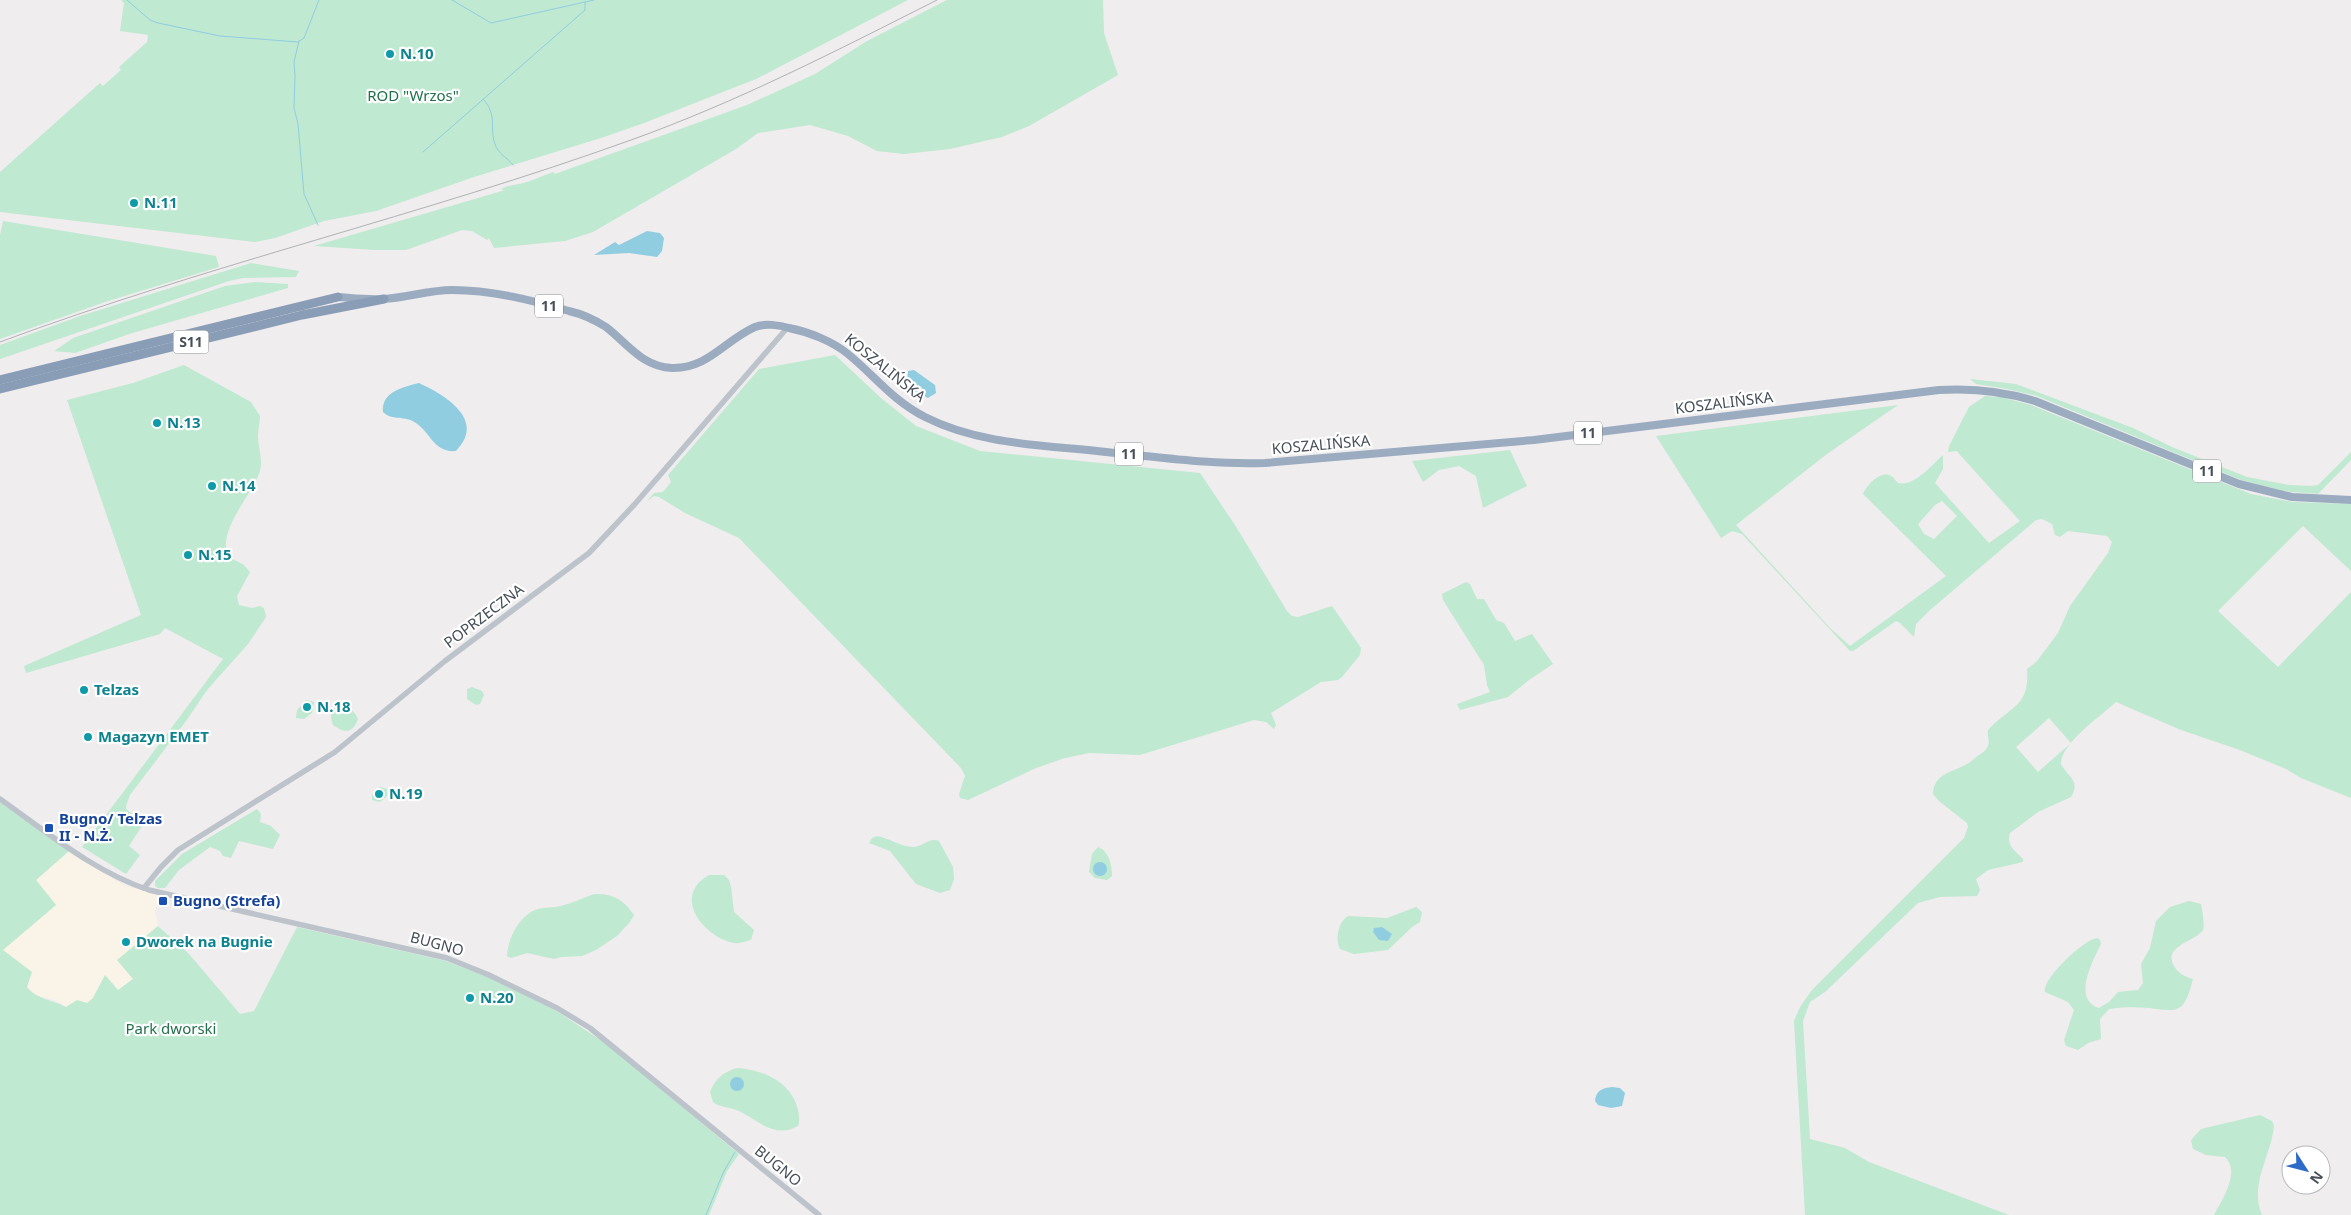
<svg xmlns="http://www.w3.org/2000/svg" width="2351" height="1215" font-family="'Noto Sans',sans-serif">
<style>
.commercial{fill:#f9f4e7}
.green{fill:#bfe9d1;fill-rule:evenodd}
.water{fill:#91cde1}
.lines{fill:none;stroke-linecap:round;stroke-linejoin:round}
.stream{stroke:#91cde1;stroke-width:1}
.tertiary{stroke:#bcc3ca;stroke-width:5.5}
.trunk{stroke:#9cacc0;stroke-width:8}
.motorway{stroke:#8a9db6;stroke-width:9}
.rail{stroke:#b0b2b6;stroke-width:1}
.culture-dot{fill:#0f9aa8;stroke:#fff;stroke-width:2}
.transit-dot{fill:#1a4fb4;stroke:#fff;stroke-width:2}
.labels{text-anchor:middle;stroke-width:4.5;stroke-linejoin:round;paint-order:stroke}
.shield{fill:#fff;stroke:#7e848a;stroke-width:1}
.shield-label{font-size:14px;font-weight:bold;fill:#474f58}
.culture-label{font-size:15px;font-weight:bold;fill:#0d838f;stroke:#fff;text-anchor:start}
.park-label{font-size:15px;fill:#21704c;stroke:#fff}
.street-label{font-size:15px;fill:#474f58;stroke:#fff}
.transit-label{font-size:15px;font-weight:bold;fill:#164399;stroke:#fff;text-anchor:start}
</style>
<rect width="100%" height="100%" fill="#efeded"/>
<path class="commercial" d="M 69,851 L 122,884 L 161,896 L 155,910 L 158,926 L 118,960 L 133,979 L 118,990 L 105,975 L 93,998 L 88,1003 L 66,1007 L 54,1000 L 37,996 L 31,992 L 27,987 L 28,980 L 2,950 L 56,905 L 36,880 Z"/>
<g class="green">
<path d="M 121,0 L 908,0 L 756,79 L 644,123 L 601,138 L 474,177 L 376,211 L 324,221 L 275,238 L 255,242 L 0,212 L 0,172 L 100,83 L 103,86 L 121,70 L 119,67 L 147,42 L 148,35 L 120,31 L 124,3 Z"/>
<path d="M 947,0 L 1103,0 L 1104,33 L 1118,75 L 1029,126 L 1002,137 L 950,149 L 904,154 L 877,151 L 848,136 L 810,125 L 758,133 L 736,149 L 593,232 L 565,241 L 494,248 L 489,238 L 487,240 L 472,231 L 462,230 L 406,250 L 375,250 L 314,246 L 502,191 L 504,190 L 501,189 C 511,184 520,185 530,181 C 538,178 545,175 553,172 L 555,174 L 747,105 L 815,74 L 867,41 Z"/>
<path d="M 3,221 L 216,256 L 219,267 L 105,302 L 0,339 L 0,235 Z"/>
<path d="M 251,263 L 299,271 L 296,277 L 243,278 L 229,281 L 0,359 L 0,345 L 80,316 Z"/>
<path d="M 255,282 L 288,284 L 288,288 L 129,334 L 75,353 L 54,351 L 73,338 L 225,286 Z"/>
<path d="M 835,355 L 881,398 L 916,426 L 980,451 L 1200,473 L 1235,525 L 1287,611 L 1292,616 L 1298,617 L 1332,606 L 1361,648 L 1360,655 L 1342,677 L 1338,680 L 1321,682 L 1271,713 L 1276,725 L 1274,729 L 1266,722 L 1254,720 L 1140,755 L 1089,753 L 1065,758 L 1036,768 L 968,800 L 960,798 L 959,794 L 965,776 L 961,768 L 739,538 L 685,513 L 659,497 L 654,496 L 647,501 L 654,493 L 663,492 L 671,482 L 668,475 L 759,369 Z"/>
<path d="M 184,365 L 251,402 L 260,416 C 260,423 258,429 258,436 C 258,448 263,458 260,471 C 253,494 215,532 229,557 L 244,565 L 250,572 L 237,596 L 239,605 L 252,608 L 260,606 L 264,608 L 266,617 L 248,644 L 207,690 L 186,721 L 130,795 L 126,806 L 126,809 L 144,823 L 129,846 L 140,855 L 126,874 L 82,847 L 223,659 L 165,628 L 160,634 L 26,673 L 24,666 L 141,615 L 67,400 L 133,383 Z"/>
<path d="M 1970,379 L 2016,384 L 2133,428 L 2172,447 L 2247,477 L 2289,485 L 2311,486 L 2318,485 L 2351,452 L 2351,460 L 2318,494 L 2281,491 L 2241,480 L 2037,396 L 2007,389 L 1976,384 Z"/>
<path d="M 1985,396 L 2001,397 L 2031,405 L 2251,494 L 2292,502 L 2351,504 L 2351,571 L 2303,526 L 2218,611 L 2278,667 L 2351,592 L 2351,798 L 2301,778 L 2286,769 L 2240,750 L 2181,730 L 2116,702 C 2102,715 2060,744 2061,764 C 2068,777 2081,781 2071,797 L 2038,812 L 2010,833 C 2006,846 2015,850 2023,859 L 2023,862 L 1988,870 L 1976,879 L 1980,890 L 1977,896 L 1940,897 L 1918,903 L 1825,992 L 1810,1002 L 1803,1021 L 1810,1139 L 1845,1148 L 1869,1162 L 2009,1215 L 1805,1215 L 1794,1021 L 1800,1007 L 1812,990 L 1964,838 L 1968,827 L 1967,823 L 1939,801 L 1933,794 C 1934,770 1958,773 1974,759 C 1979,754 1985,753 1988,746 C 1990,741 1987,736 1988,730 C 2010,706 2030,707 2027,669 L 2037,661 L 2058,633 L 2070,606 L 2108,553 L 2112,542 L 2107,536 L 2068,531 L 2060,537 L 2055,535 L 2052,524 L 2042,519 L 2036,520 L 1930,610 L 1916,624 L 1914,637 L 1900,623 L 1896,621 L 1853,651 L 1850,651 L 1742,534 L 1732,531 L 1721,538 L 1656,436 L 1898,405 L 1827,454 L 1736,525 L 1831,629 L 1850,646 L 1946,576 L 1863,494 C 1867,486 1878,472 1889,475 C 1893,476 1895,480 1898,483 C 1914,487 1932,465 1943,455 L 1943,469 L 1935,483 L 1989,543 L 2020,521 L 1961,456 L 1957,451 L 1948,452 L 1949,446 L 1969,407 ZM 1942,501 L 1957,516 L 1934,539 L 1924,534 L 1918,524 L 1935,505 ZM 2049,718 L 2071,743 L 2038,772 L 2016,747 Z"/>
<path d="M 1510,450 L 1527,486 L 1483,508 L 1476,476 L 1459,466 L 1439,470 L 1423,482 L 1412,461 Z"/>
<path d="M 1466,582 L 1470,584 L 1477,599 L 1484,599 L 1496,620 L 1504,623 L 1515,641 L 1532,634 L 1553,664 L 1529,680 L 1508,697 L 1460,710 L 1457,704 L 1490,692 L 1487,685 L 1484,665 L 1443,600 L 1442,594 Z"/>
<path d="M 472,687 L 482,691 L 484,695 L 480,704 L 476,705 L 467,699 L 467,689 Z"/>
<path d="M 306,700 L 314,702 L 312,713 L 304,719 L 296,718 L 297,710 Z"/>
<path d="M 336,705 C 348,705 353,709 358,719 C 353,733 345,734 333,725 C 330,716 330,712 336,705 Z"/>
<path d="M 380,787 L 387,789 L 387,796 L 380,802 L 372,800 L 372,795 Z"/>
<path d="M 0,802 L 69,851 L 36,880 L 56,905 L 3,950 L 32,972 L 27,987 C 36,999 53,1000 66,1007 L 77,1000 L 87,1003 L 93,998 L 105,975 L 118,990 L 133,979 L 117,960 L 158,926 L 189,954 L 240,1014 L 254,1011 L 297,927 L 446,961 L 488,977 L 555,1010 L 608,1045 L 739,1154 L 727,1171 L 709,1215 L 0,1215 Z"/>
<path d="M 257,809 L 261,814 L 260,822 L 271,826 L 280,835 L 273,849 L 239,841 L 231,858 L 223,856 L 220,851 L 210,847 L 179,870 L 165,888 L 158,888 L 155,886 L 155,881 L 182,854 Z"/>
<path d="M 877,836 C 889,838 899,846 912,847 C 922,848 929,837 939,841 L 953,867 L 954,879 L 950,890 L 940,893 L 916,884 L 890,851 L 869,843 L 872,838 Z"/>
<path d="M 1098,847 C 1109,851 1112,866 1112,876 L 1107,880 L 1095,878 L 1089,872 L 1092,854 Z"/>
<path d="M 709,875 L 724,875 L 729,880 L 731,887 L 734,912 L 754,930 L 751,940 C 746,941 740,944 735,943 C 704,938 671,896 709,875 Z"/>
<path d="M 594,894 C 613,893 624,900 634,915 L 630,922 L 617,936 L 596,950 L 582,956 L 561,957 L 554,959 L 527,953 L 511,958 L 507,956 C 508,938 520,914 538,909 C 545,907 554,908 561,906 C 572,903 583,898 594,894 Z"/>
<path d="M 2189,901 L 2201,904 C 2202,907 2205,927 2203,930 C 2196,941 2162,946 2174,966 C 2178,973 2185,977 2193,979 C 2184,1013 2180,1012 2149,1008 C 2136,1007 2121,1007 2109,1009 L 2100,1019 L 2101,1039 L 2088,1043 L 2078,1050 L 2066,1046 L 2064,1040 L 2074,1010 L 2068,1002 L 2045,992 C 2042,979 2083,940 2097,938 L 2100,940 L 2101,944 C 2094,959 2071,999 2099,1008 L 2109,1002 L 2118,992 L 2138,990 L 2143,983 L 2141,964 L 2150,948 L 2156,921 L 2170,907 Z"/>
<path d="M 1416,907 L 1422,912 L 1420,922 L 1412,927 L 1388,950 L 1354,954 L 1340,949 C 1335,939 1338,922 1348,916 L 1387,918 Z"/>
<path d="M 738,1068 C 764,1070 792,1083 798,1110 C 799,1116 800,1121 798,1126 C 775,1139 759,1121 739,1111 C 731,1107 721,1108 713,1102 L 710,1092 C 715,1079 724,1071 738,1068 Z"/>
<path d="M 2260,1115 L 2272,1121 L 2274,1126 C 2271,1156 2249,1184 2262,1215 L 2214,1215 C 2222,1200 2241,1172 2225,1157 L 2206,1155 L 2193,1149 L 2191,1140 L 2201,1129 Z"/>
</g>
<g class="water">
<path d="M 647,231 L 660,233 L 664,238 L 662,251 L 657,257 L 629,253 L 594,255 L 615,242 L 619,245 Z"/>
<path d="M 914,370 L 935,385 L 936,393 L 928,398 L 916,392 L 907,383 L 908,371 Z"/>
<path d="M 419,383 C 445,395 487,420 456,451 C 434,453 431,433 416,423 C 405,415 392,421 383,412 C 381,392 403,387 419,383 Z"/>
<circle cx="1100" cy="869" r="7"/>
<path d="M 1382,927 L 1392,934 L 1388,941 L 1379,940 L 1373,932 L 1374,928 Z"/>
<circle cx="737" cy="1084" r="7"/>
<path d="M 1612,1087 L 1620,1088 L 1625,1093 L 1622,1106 L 1611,1108 L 1598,1105 L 1595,1101 C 1596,1090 1603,1088 1612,1087 Z"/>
</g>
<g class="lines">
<g class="stream">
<path d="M 127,0 L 150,20 L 158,23 L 220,36 L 298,42 L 304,38 L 319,0"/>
<path d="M 452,0 L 491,23 L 594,0"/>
<path d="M 299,41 L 294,62 L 295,76 L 294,108 L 298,124 L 304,194 L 318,225"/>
<path d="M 483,99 C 498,115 489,127 495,144 C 498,154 507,157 513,165"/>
<path d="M 423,152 L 585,10 L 585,2"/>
<path d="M 706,1215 L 723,1173 L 735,1152"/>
</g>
<g class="tertiary">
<path d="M 0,799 C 47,832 94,872 149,890 L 447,958 L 489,975 L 557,1008 L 590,1028 L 819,1215"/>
<path d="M 144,888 L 161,867 L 178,850 L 335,752 L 445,661 L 589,553 L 634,505 L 788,327"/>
</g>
<path class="trunk" d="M 338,297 C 352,298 368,300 383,299 C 406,298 429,290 452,290 C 492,290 531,300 569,311 C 582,314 595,320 606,327 C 627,343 642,367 672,368 C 708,369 725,340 755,327 C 764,323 780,325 789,328 C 809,332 832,341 848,354 C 875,376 893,401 925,417 C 980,445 1045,445 1106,452 C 1159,457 1212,465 1265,463 L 1534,440 L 1939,390 C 1972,388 2003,391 2035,401 L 2239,484 L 2292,497 L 2351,500"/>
<g class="motorway">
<path d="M 0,380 L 338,297"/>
<path d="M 0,389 L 302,315 L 384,299"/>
</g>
<path class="rail" d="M 0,342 C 207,265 423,215 631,140 C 737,102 836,51 937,0"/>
</g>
<g class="culture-dot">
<circle cx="390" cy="54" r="5"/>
<circle cx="134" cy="203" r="5"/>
<circle cx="157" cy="423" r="5"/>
<circle cx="212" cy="486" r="5"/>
<circle cx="188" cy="555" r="5"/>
<circle cx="84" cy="690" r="5"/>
<circle cx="307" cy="707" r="5"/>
<circle cx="88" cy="737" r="5"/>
<circle cx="379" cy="794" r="5"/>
<circle cx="126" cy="942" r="5"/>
<circle cx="470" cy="998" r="5"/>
</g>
<g class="transit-dot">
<rect x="44" y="823" width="10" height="10" rx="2.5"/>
<rect x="158" y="896" width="10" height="10" rx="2.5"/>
</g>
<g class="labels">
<g class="shield">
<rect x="535" y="294.5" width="28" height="23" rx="4"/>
<rect x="173.5" y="330.5" width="35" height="23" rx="4"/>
<rect x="1574" y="421.5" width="28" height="23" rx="4"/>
<rect x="1115" y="442.5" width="28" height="23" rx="4"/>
<rect x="2193" y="459.5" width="28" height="23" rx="4"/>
</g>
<g class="shield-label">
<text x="549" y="311">11</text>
<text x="191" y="347">S11</text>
<text x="1588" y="438">11</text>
<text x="1129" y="459">11</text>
<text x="2207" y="476">11</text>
</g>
<g class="culture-label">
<text x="400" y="59">N.10</text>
<text x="144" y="208">N.11</text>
<text x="167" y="428">N.13</text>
<text x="222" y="491">N.14</text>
<text x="198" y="560">N.15</text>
<text x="94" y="695">Telzas</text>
<text x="317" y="712">N.18</text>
<text x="98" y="742">Magazyn EMET</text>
<text x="389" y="799">N.19</text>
<text x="136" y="947">Dworek na Bugnie</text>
<text x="480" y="1003">N.20</text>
</g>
<g class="park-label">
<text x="413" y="101">ROD "Wrzos"</text>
<text x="171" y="1034">Park dworski</text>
</g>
<g class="street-label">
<text transform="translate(885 368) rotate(39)" y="5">KOSZALIŃSKA</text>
<text transform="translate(1724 403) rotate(-7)" y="5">KOSZALIŃSKA</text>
<text transform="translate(1321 445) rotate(-5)" y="5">KOSZALIŃSKA</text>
<text transform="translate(484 616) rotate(-37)" y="5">POPRZECZNA</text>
<text transform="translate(437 944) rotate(15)" y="5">BUGNO</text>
<text transform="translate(778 1166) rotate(39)" y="5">BUGNO</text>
</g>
<g class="transit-label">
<text x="59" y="824">Bugno/ Telzas<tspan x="59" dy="17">II - N.Ż.</tspan></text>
<text x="173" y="906">Bugno (Strefa)</text>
</g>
</g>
<g transform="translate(2306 1170) rotate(126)"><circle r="24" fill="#ffffff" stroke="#b5b9bc"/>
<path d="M0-4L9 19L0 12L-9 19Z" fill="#2d6bc9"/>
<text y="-8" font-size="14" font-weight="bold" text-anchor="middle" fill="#474f58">N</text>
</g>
</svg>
